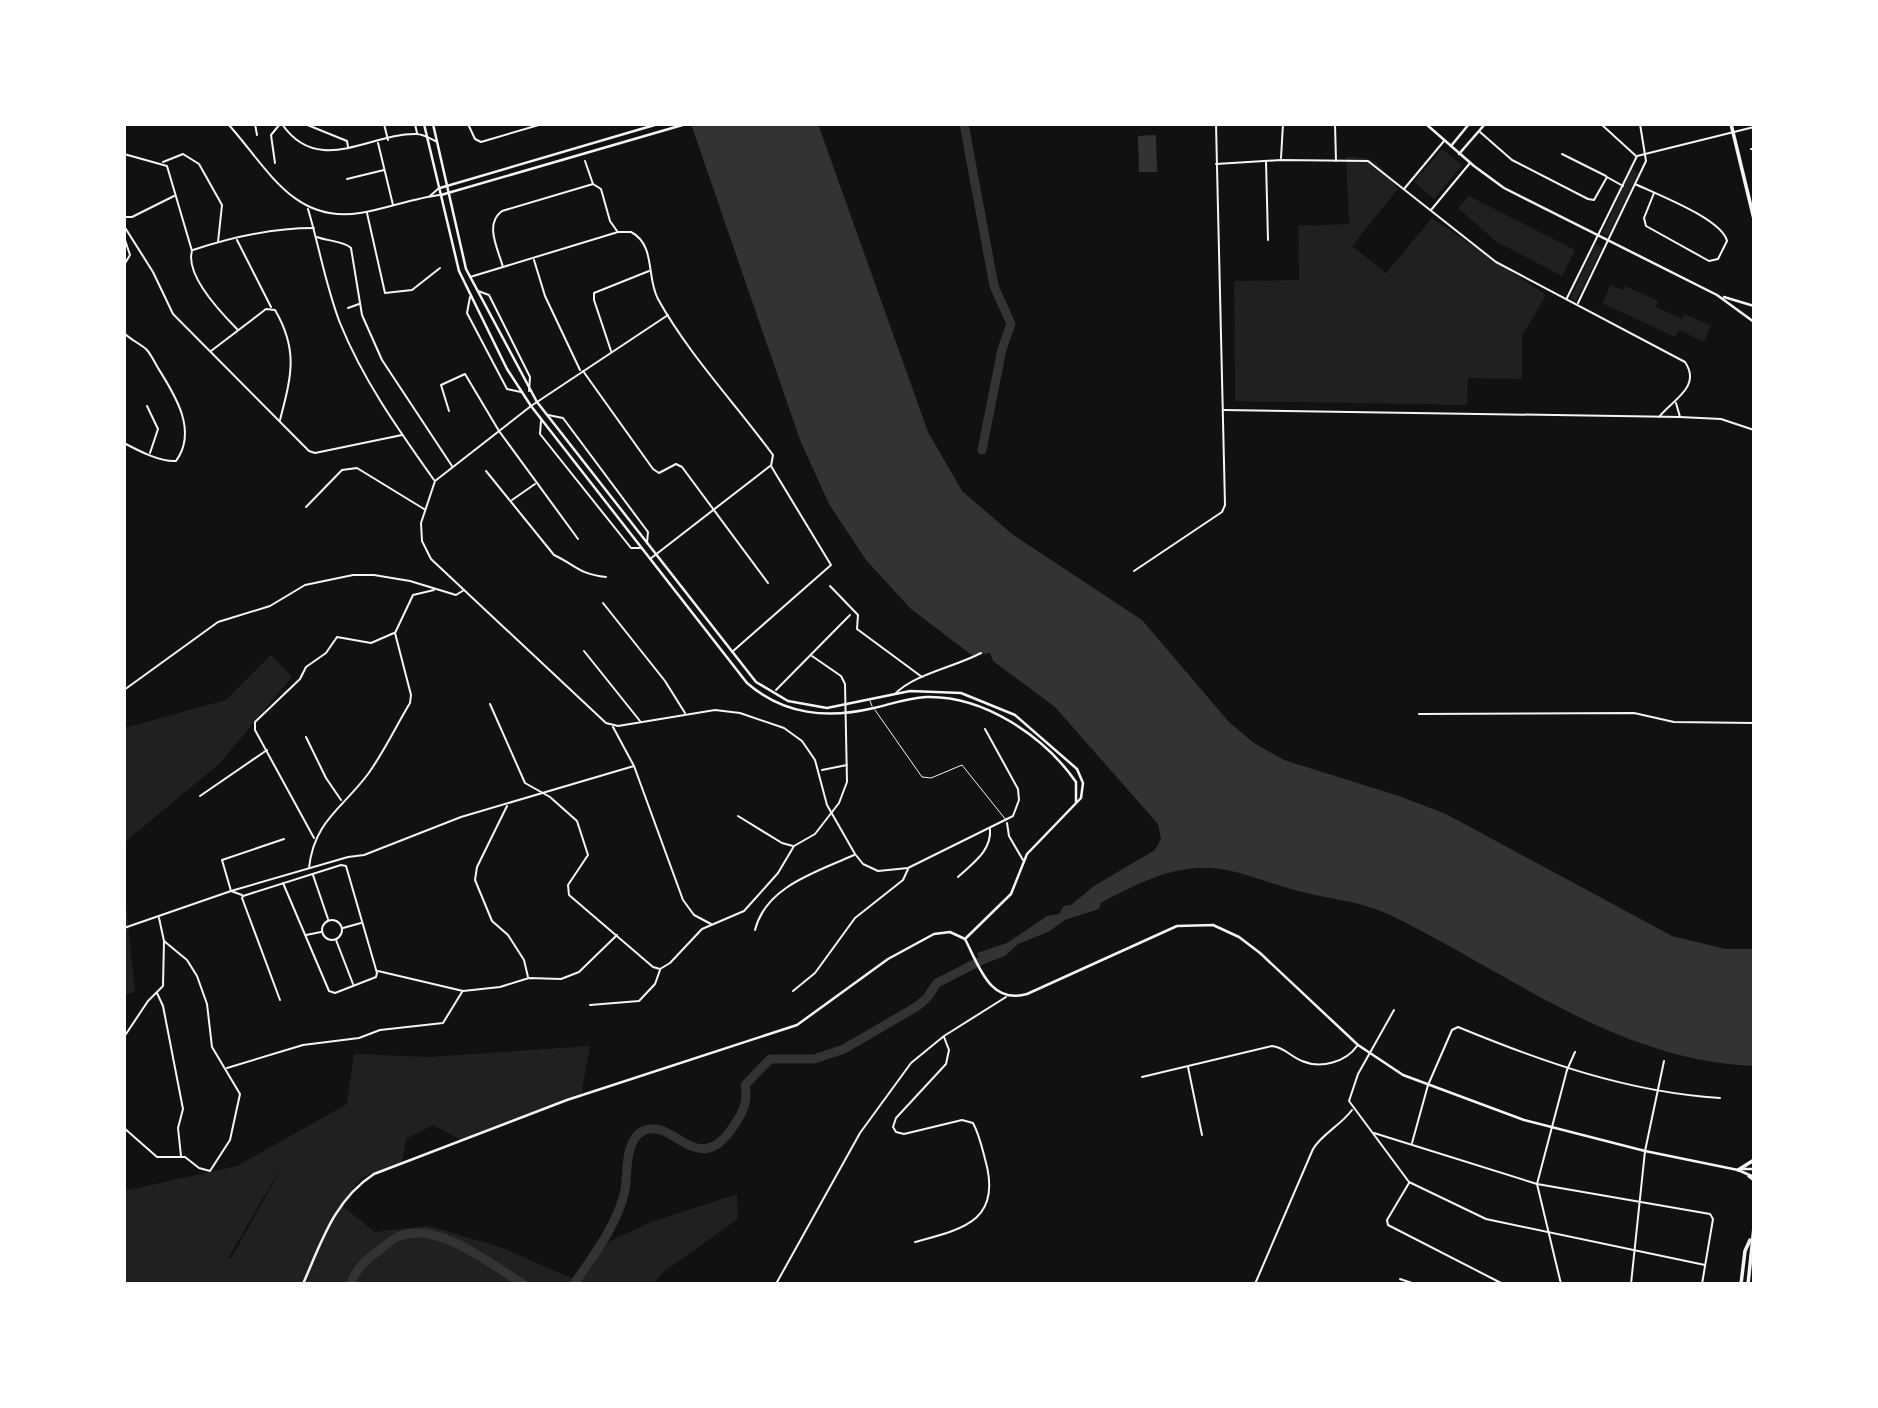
<svg xmlns="http://www.w3.org/2000/svg" width="1878" height="1408" font-family="Manrope,sans-serif">
<style>
.green{fill:#202020;fill-rule:evenodd}
.water{fill:#333}
.lines{fill:none;stroke-linecap:round;stroke-linejoin:round}
.river{stroke:#333;stroke-width:9}
.service{stroke:#f5f5f5;stroke-width:1}
.pedestrian{stroke:#f5f5f5;stroke-width:2}
.minor{stroke:#f5f5f5;stroke-width:2}
.tertiary{stroke:#f5f5f5;stroke-width:2.5}
.secondary{stroke:#f5f5f5;stroke-width:2.5}
.primary{stroke:#f5f5f5;stroke-width:3.5}
</style>
<rect width="100%" height="100%" fill="#111"/>
<g class="green">
<path d="M 1442,149 L 1462,165 L 1434,199 L 1414,182 Z"/>
<path d="M 1346,157 C 1379,156 1379,165 1398,189 L 1352,246 L 1386,273 L 1432,218 L 1546,295 L 1522,336 L 1522,379 L 1468,378 L 1467,405 L 1235,401 L 1234,281 L 1299,280 L 1298,226 L 1349,224 Z"/>
<path d="M 1632,169 L 1639,172 L 1608,236 L 1602,233 Z"/>
<path d="M 1469,196 L 1575,250 L 1562,276 L 1497,242 L 1458,208 Z"/>
<path d="M 1596,244 L 1602,248 L 1576,301 L 1570,298 Z"/>
<path d="M 1611,285 L 1623,290 L 1625,286 L 1658,301 L 1656,307 L 1682,319 L 1685,314 L 1711,326 L 1704,342 L 1679,330 L 1675,337 L 1602,303 Z"/>
<path d="M 271,655 L 292,677 L 219,764 L 125,842 L 126,904 L 135,992 L 124,995 L 124,728 L 226,700 Z"/>
<path d="M 590,1046 L 581,1096 L 461,1140 L 433,1125 L 406,1139 L 402,1162 L 361,1178 L 341,1205 L 375,1232 L 429,1226 L 500,1247 L 576,1280 L 604,1244 L 651,1222 L 737,1194 L 738,1219 L 662,1273 L 653,1284 L 124,1284 L 124,1191 L 237,1166 L 347,1104 L 354,1054 L 429,1057 ZM 279,1173 L 232,1257 L 228,1258 L 278,1173 Z"/>
</g>
<g class="water">
<path d="M 691,124 L 818,124 L 928,432 L 962,491 L 1012,534 L 1142,620 L 1229,722 L 1254,743 L 1284,760 L 1399,796 L 1446,814 L 1672,936 L 1726,949 L 1754,949 L 1754,1066 C 1617,1061 1508,972 1390,915 C 1360,901 1329,899 1298,891 C 1274,885 1251,875 1227,870 C 1180,861 1141,882 1101,903 L 1099,909 L 1065,920 L 1048,932 L 1018,944 L 1005,956 L 983,964 L 977,953 L 1007,943 L 1047,916 L 1059,914 L 1064,906 L 1071,905 L 1094,886 L 1155,850 L 1161,839 L 1158,824 L 1055,707 L 993,661 L 990,653 L 973,656 L 911,609 L 866,560 L 829,504 L 800,440 Z"/>
<path d="M 1156,135 L 1157,172 L 1139,172 L 1138,136 Z"/>
</g>
<g class="lines">
<g class="river">
<path d="M 964,124 L 994,286 L 1011,324 L 1002,349 L 982,450"/>
<path d="M 351,1284 C 354,1271 367,1259 378,1251 C 385,1246 393,1238 400,1236 C 438,1221 492,1265 523,1284"/>
<path d="M 574,1284 C 593,1256 618,1224 625,1190 C 628,1173 624,1141 643,1131 C 674,1116 698,1183 735,1124 C 744,1110 748,1101 745,1085 L 770,1059 L 814,1059 L 844,1049 L 916,1007 L 927,998 L 937,983 L 992,955"/>
</g>
<g class="service">
<path d="M 870,701 L 872,706"/>
<path d="M 875,710 L 922,777 L 931,778 L 962,765 L 1006,820"/>
</g>
<path class="pedestrian" d="M 305,124 L 347,141 L 348,147"/>
<g class="minor">
<path d="M 228,124 C 267,167 293,224 360,213 C 387,209 413,198 440,195"/>
<path d="M 255,124 L 257,135"/>
<path d="M 282,124 C 318,177 371,133 416,134 C 424,134 431,139 437,142"/>
<path d="M 384,124 L 388,140"/>
<path d="M 415,124 L 417,133"/>
<path d="M 468,124 L 475,139 L 481,142 L 542,124"/>
<path d="M 1335,124 L 1336,161"/>
<path d="M 1601,124 L 1636,156"/>
<path d="M 1480,132 L 1512,160 L 1588,199 L 1594,200 L 1607,177 L 1623,186"/>
<path d="M 378,143 L 393,205"/>
<path d="M 1751,149 L 1754,149"/>
<path d="M 124,154 L 167,166 L 192,251 C 185,275 222,314 238,330"/>
<path d="M 1562,154 L 1606,176"/>
<path d="M 1637,156 L 1754,127"/>
<path d="M 1281,158 L 1283,124"/>
<path d="M 585,161 L 593,184 L 601,189 L 610,221 L 617,231"/>
<path d="M 1266,161 L 1268,240"/>
<path d="M 163,162 L 183,154 L 199,164 L 222,205 L 218,242"/>
<path d="M 275,163 L 271,135 L 280,124"/>
<path d="M 1216,164 L 1281,160 L 1368,161 L 1496,262 L 1685,362 C 1702,387 1672,400 1659,417"/>
<path d="M 347,179 L 384,170"/>
<path d="M 1635,184 C 1656,194 1722,219 1727,241 L 1718,259 L 1709,261 L 1646,226 L 1644,218 L 1654,193"/>
<path d="M 1404,189 L 1444,141"/>
<path d="M 430,196 L 439,188"/>
<path d="M 308,209 C 319,246 326,287 340,323 C 363,380 398,429 434,480"/>
<path d="M 1431,210 L 1470,163"/>
<path d="M 367,213 L 385,293 L 412,290 L 440,268"/>
<path d="M 124,217 L 132,217 L 174,196"/>
<path d="M 124,226 L 153,272 L 173,314 L 309,451 L 315,453 L 402,435"/>
<path d="M 124,237 L 130,255 L 124,265"/>
<path d="M 317,237 C 327,241 344,241 351,248 L 362,315 L 382,360 L 452,466"/>
<path d="M 237,240 L 271,307"/>
<path d="M 193,250 C 232,237 272,228 314,228"/>
<path d="M 534,260 L 545,296 L 580,370"/>
<path d="M 503,267 C 498,249 484,224 502,211 L 593,184"/>
<path d="M 470,277 L 618,232 L 631,232 C 656,245 646,277 658,299 C 689,355 735,403 773,455 L 771,466 L 831,565 L 732,652"/>
<path d="M 478,291 L 489,295 L 530,377 L 529,391"/>
<path d="M 470,297 L 467,313 L 507,389 L 521,392"/>
<path d="M 1567,298 L 1637,156"/>
<path d="M 1578,303 L 1646,161 L 1640,124"/>
<path d="M 348,308 L 359,304"/>
<path d="M 668,315 L 531,406 L 435,481 L 421,523 L 422,541 L 431,559 L 606,723 L 618,726 L 715,710 L 740,713 L 784,728 L 802,741 L 815,760 L 827,805 L 855,854 L 863,864 L 878,871 L 908,868 L 1013,816 L 1019,800 L 1018,789 L 985,729"/>
<path d="M 124,333 C 131,340 139,343 146,349 C 151,354 155,363 158,368 C 175,395 198,431 176,461 C 160,462 139,451 124,443"/>
<path d="M 211,351 L 266,309 L 275,310 C 299,351 291,377 280,420"/>
<path d="M 611,351 L 594,300 L 594,293 L 649,271"/>
<path d="M 583,371 L 653,469 L 659,473 L 676,464 L 682,467 L 768,583"/>
<path d="M 1676,403 L 1680,417"/>
<path d="M 147,406 L 158,429 L 150,453"/>
<path d="M 1224,410 L 1680,417 L 1721,419 L 1754,430"/>
<path d="M 449,411 L 441,385 L 465,374 L 499,431 L 578,539"/>
<path d="M 548,415 L 563,418 L 648,532 L 647,543"/>
<path d="M 541,421 L 540,434 L 631,548 L 641,548"/>
<path d="M 486,471 L 554,555 C 577,566 579,574 606,577"/>
<path d="M 512,500 L 535,484"/>
<path d="M 306,507 L 342,470 L 357,468 L 424,509"/>
<path d="M 650,559 L 770,466"/>
<path d="M 1134,571 L 1222,512 L 1225,505 L 1216,124"/>
<path d="M 830,586 L 858,615 L 857,629 L 922,677"/>
<path d="M 603,603 L 665,681 L 685,713"/>
<path d="M 584,651 L 640,721"/>
<path d="M 124,690 L 218,622 L 270,606 L 305,585 L 353,575 L 374,575 L 410,581 L 456,595 L 464,590"/>
<path d="M 776,690 L 850,615"/>
<path d="M 895,694 C 914,674 955,667 981,653"/>
<path d="M 490,704 L 525,783 L 550,797 L 577,821 L 588,855 L 568,885 L 569,895 L 653,967 L 660,969 L 670,963 L 702,929 L 744,911 L 778,873 L 794,846 L 815,834 L 839,803 L 847,782 L 845,684 L 841,676 L 812,656"/>
<path d="M 1419,714 L 1634,713 L 1674,722 L 1754,723"/>
<path d="M 613,727 L 634,766 L 683,900 L 694,915 L 711,924"/>
<path d="M 306,737 L 326,778 L 341,800"/>
<path d="M 822,770 L 847,765"/>
<path d="M 200,796 L 267,750"/>
<path d="M 507,806 L 477,867 L 475,880 L 492,921 L 508,935 L 524,960 L 528,977"/>
<path d="M 738,816 L 782,843 L 793,846"/>
<path d="M 1007,823 L 1009,836 L 1023,860"/>
<path d="M 314,838 L 255,730 L 255,722 L 300,679 L 306,667 L 326,653 L 337,637 L 371,643 L 394,633"/>
<path d="M 284,839 L 222,860 L 231,891 L 348,857 L 364,855 L 461,817 L 634,766"/>
<path d="M 309,868 C 314,821 342,809 368,774 C 384,752 396,726 410,703 L 411,695 L 395,633 L 413,595 L 434,590"/>
<path d="M 313,875 L 328,919"/>
<path d="M 958,877 C 973,863 992,851 990,828"/>
<circle cx="332" cy="930" r="10"/>
<path d="M 124,928 L 231,891 L 242,895"/>
<path d="M 343,928 L 361,923"/>
<path d="M 755,930 C 766,886 817,872 854,855"/>
<path d="M 306,935 L 321,932"/>
<path d="M 336,940 L 353,984"/>
<path d="M 378,971 L 463,991 L 500,987 L 529,978 L 561,979 L 579,972 L 617,935"/>
<path d="M 793,991 L 815,973 L 855,918 L 903,880 L 908,869"/>
<path d="M 157,993 L 163,1006 L 183,1109 L 178,1128 L 181,1156"/>
<path d="M 280,1000 L 242,898 L 243,896 L 341,865 L 346,866 L 377,973 L 376,977 L 335,993 L 329,991 L 283,883"/>
<path d="M 590,1005 L 639,1001 L 655,984 L 660,970"/>
<path d="M 1394,1010 L 1358,1074 L 1349,1101 L 1409,1182 L 1486,1219 L 1705,1265"/>
<path d="M 124,1037 L 148,1001 L 163,986 L 164,941 L 159,918"/>
<path d="M 1188,1067 L 1202,1135"/>
<path d="M 227,1068 L 303,1045 L 359,1038 L 380,1030 L 443,1023 L 462,992"/>
<path d="M 1142,1077 L 1272,1046 C 1284,1047 1291,1057 1302,1061 C 1321,1069 1346,1062 1357,1046"/>
<path d="M 124,1128 L 157,1157 L 185,1157 L 199,1168 L 210,1171 L 230,1140 L 240,1094 L 212,1047 L 207,1004 L 197,976 L 187,960 L 164,941"/>
<path d="M 1374,1133 L 1537,1184 L 1710,1214 L 1713,1219 L 1702,1284"/>
<path d="M 1412,1143 L 1428,1085 L 1452,1030 L 1458,1027 C 1543,1062 1627,1092 1720,1098"/>
<path d="M 1409,1183 L 1387,1220 L 1388,1225 L 1503,1284"/>
<path d="M 915,1242 C 963,1229 1003,1221 985,1159 C 982,1147 979,1134 973,1123 L 962,1120 L 904,1134 L 896,1132 L 893,1127 L 896,1118 L 946,1064 L 949,1050 L 944,1037"/>
<path d="M 1400,1279 L 1415,1284"/>
<path d="M 776,1284 L 860,1133 L 911,1063 L 944,1036 L 1006,997"/>
<path d="M 1255,1284 L 1313,1149 C 1322,1134 1341,1125 1352,1110"/>
<path d="M 1561,1284 L 1537,1184 L 1567,1070 L 1575,1052"/>
<path d="M 1631,1284 L 1645,1151 L 1664,1061"/>
</g>
<path class="tertiary" d="M 303,1284 C 321,1243 334,1200 374,1174 L 567,1100 L 797,1025 L 888,959 L 934,934 L 950,932 L 965,939"/>
<g class="secondary">
<path d="M 424,124 L 459,271 L 507,369 L 531,406 L 747,683 C 784,715 827,719 874,708 C 891,704 908,698 926,697 C 983,695 1044,736 1076,782 L 1076,802"/>
<path d="M 433,124 L 466,269 L 537,402 L 756,682 L 788,701 L 827,708 L 910,691 L 961,693 L 1015,715 L 1077,769 L 1083,783 L 1081,798 L 1027,854 L 1011,894 L 965,939 C 979,966 990,1005 1027,994 L 1177,926 L 1213,925 L 1239,937 L 1260,953 L 1358,1045 L 1403,1075 L 1524,1120 L 1645,1151 L 1738,1170 L 1754,1177"/>
<path d="M 1426,124 L 1474,166 L 1504,188 L 1717,295 L 1754,322"/>
<path d="M 1451,146 L 1469,124"/>
<path d="M 1459,154 L 1485,124"/>
<path d="M 440,188 L 658,124"/>
<path d="M 441,195 L 686,124"/>
<path d="M 1724,297 L 1754,306"/>
<path d="M 1741,1169 L 1754,1169"/>
</g>
<g class="primary">
<path d="M 1731,124 L 1754,219"/>
<path d="M 1738,1170 L 1754,1160"/>
<path d="M 1749,1176 L 1754,1180"/>
<path d="M 1741,1284 L 1745,1251 L 1750,1240"/>
<path d="M 1748,1284 L 1754,1227"/>
</g>
</g>
<rect width="1878" height="1408" fill="none" stroke="#ffffff" stroke-width="252"/>
</svg>
